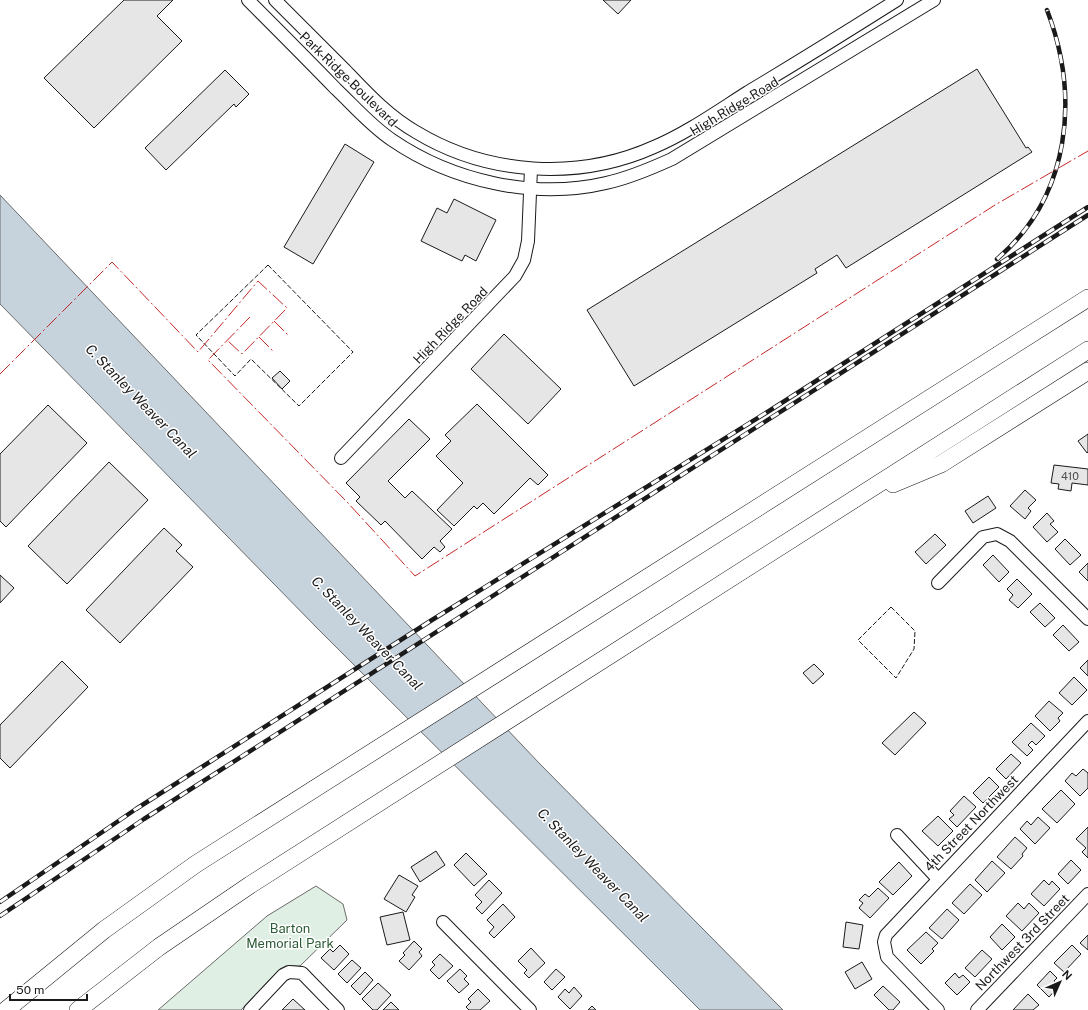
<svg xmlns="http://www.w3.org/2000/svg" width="1088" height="1010" font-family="'Public Sans',sans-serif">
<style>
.green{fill:#e0efe3;stroke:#6a6a6a}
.water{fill:#c6d2dc;stroke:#6a6a6a}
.building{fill:#e6e6e6;stroke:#1a1a1a}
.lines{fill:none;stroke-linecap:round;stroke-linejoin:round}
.minor-casing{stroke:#1a1a1a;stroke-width:14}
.highway-casing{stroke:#1a1a1a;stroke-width:18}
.minor{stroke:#fff;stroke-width:12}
.highway{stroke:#fff;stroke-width:17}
.rail-casing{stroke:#1a1a1a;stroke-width:4.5}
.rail{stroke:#fff;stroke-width:3;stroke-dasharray:9;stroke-linecap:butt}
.fence{stroke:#1a1a1a;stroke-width:1;stroke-dasharray:5 2;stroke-linecap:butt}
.power{stroke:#c62828;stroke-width:1;stroke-dasharray:14 3 2 3;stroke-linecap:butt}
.labels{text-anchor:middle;stroke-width:3;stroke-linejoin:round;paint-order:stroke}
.number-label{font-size:11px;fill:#4d4d4d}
.street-label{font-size:13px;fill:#1a1a1a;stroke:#fff}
.park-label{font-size:13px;fill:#2b5a34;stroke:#fff}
.water-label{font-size:14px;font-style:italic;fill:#1a1a1a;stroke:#fff}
</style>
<rect width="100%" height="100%" fill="#fff"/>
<path class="green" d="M 316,886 L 343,904 L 347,920 L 300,966 L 286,966 L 280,969 L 241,1010 L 158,1010 L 267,916 Z"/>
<path class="water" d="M 0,195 L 540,764 L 783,1010 L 700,1010 L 317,628 L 0,304 Z"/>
<g class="building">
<path d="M 124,0 L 173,0 L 157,16 L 182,41 L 94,128 L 44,78 Z"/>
<path d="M 603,0 L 631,0 L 618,14 Z"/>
<path d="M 977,69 L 1026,148 L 1028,147 L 1032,152 L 846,268 L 837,255 L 815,269 L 817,273 L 634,386 L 587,310 Z"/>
<path d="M 225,70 L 249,94 L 236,107 L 234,104 L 166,170 L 145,148 Z"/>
<path d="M 345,144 L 374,162 L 313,264 L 284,247 Z"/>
<path d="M 454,199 L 496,220 L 476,261 L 465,255 L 462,261 L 421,241 L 437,208 L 447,213 Z"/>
<path d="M 504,334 L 561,389 L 528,424 L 471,369 Z"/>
<path d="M 280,371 L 290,381 L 282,389 L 272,378 Z"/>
<path d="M 477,404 L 548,475 L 538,485 L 530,478 L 494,514 L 483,503 L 477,509 L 474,506 L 454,526 L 437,510 L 463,483 L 436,456 L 451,441 L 445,435 Z"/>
<path d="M 48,405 L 87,443 L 6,527 L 0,521 L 0,454 Z"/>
<path d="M 409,419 L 430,439 L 388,481 L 405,498 L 412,491 L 452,529 L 440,541 L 445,547 L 440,552 L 434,547 L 422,559 L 385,521 L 381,525 L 356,501 L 360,497 L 346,483 Z"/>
<path d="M 1088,434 L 1088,452 L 1087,453 L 1078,441 Z"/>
<path d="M 109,462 L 148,500 L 67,584 L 28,546 Z"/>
<path d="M 1054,465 L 1088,469 L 1088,485 L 1072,483 L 1071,491 L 1058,489 L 1059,484 L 1051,483 Z"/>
<path d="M 1025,490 L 1036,500 L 1028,508 L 1031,511 L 1025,519 L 1010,506 Z"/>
<path d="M 988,496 L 996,508 L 973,523 L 965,511 Z"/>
<path d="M 1047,513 L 1054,521 L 1050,524 L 1058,532 L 1047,542 L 1033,527 Z"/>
<path d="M 164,528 L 182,545 L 176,551 L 193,567 L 120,643 L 86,610 Z"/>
<path d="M 935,534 L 946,545 L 926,564 L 915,552 Z"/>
<path d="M 1065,539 L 1081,555 L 1070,565 L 1055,549 Z"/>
<path d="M 993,555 L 1009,572 L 999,582 L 983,565 Z"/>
<path d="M 1088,563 L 1088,581 L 1079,572 Z"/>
<path d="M 0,575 L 14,588 L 0,603 Z"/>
<path d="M 1017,579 L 1032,594 L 1018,608 L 1009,600 L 1013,595 L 1007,589 Z"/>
<path d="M 1040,603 L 1055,618 L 1045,627 L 1030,612 Z"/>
<path d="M 1063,625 L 1079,642 L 1069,651 L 1053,635 Z"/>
<path d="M 1088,660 L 1088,676 L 1080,668 Z"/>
<path d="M 62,661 L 88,687 L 10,768 L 0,758 L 0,725 Z"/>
<path d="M 814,664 L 824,674 L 813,684 L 803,673 Z"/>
<path d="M 1074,677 L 1087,690 L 1072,705 L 1059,693 Z"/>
<path d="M 1049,701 L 1063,713 L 1058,718 L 1060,721 L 1050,731 L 1035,716 Z"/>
<path d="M 914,712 L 926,723 L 895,755 L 882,743 Z"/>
<path d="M 1031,723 L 1045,736 L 1036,745 L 1032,741 L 1028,745 L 1033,750 L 1027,756 L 1012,742 Z"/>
<path d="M 1011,754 L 1021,763 L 1006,779 L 996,769 Z"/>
<path d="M 1083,769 L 1088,773 L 1088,788 L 1080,796 L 1065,781 L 1072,773 L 1076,776 Z"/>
<path d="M 989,777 L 999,787 L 983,803 L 973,793 Z"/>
<path d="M 1061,790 L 1075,804 L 1057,823 L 1042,809 Z"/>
<path d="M 964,796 L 976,807 L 957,827 L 949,819 L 954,815 L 950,811 Z"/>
<path d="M 938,816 L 953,831 L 938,846 L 922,831 Z"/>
<path d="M 1038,817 L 1050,828 L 1035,844 L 1020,829 L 1027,821 L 1031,825 Z"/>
<path d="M 1088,827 L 1088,858 L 1082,852 L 1086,848 L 1076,839 Z"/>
<path d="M 1015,837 L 1027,848 L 1022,854 L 1023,856 L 1011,869 L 997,857 Z"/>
<path d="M 436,851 L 445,865 L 420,882 L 411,867 Z"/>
<path d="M 466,853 L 487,874 L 474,886 L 454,865 Z"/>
<path d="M 1071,860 L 1081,870 L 1068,884 L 1058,874 Z"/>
<path d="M 992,861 L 1005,873 L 987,892 L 975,880 Z"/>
<path d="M 899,862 L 912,876 L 893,895 L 879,882 Z"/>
<path d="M 399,875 L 418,886 L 412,895 L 415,897 L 406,912 L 384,899 Z"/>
<path d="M 489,880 L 502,893 L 482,914 L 476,908 L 482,902 L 475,895 Z"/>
<path d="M 1044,880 L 1049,885 L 1052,881 L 1060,889 L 1044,906 L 1031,894 Z"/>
<path d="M 970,884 L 982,895 L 964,914 L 952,903 Z"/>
<path d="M 878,888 L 889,898 L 870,918 L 859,908 L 863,903 L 859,900 L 865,894 L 869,897 Z"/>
<path d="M 1018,903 L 1024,909 L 1029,903 L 1039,913 L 1022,931 L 1006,916 Z"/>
<path d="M 503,904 L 515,917 L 494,938 L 489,933 L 494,927 L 487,920 Z"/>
<path d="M 947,909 L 959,920 L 942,939 L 929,928 Z"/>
<path d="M 403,912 L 410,940 L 387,945 L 380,917 Z"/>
<path d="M 846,922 L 863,925 L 859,949 L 843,947 Z"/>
<path d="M 1002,924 L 1015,937 L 1002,950 L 990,937 Z"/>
<path d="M 926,932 L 938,943 L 932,949 L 934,951 L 921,964 L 907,950 Z"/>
<path d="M 1088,935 L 1088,950 L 1080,943 Z"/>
<path d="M 414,941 L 422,949 L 419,952 L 422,956 L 409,970 L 399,961 L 405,955 L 403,953 Z"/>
<path d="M 340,945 L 349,954 L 334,970 L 321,958 L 330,949 L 333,952 Z"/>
<path d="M 1072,945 L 1081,954 L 1064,972 L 1054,963 Z"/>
<path d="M 531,948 L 545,963 L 529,978 L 524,973 L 527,970 L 518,961 Z"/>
<path d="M 982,950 L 992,959 L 975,977 L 965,968 Z"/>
<path d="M 440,954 L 453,966 L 439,979 L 430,970 L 435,965 L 432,962 Z"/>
<path d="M 352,960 L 361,968 L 347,983 L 338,974 Z"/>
<path d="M 862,962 L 872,979 L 855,989 L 845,972 Z"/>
<path d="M 460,969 L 467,976 L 464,979 L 469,984 L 459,993 L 447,981 Z"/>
<path d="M 556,969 L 565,977 L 552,990 L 544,982 Z"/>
<path d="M 1050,971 L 1057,978 L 1054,981 L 1059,986 L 1049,997 L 1037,985 Z"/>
<path d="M 365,972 L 373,980 L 360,995 L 351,986 Z"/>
<path d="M 955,973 L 959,978 L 963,975 L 970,982 L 957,995 L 945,983 Z"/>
<path d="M 378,983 L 391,995 L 377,1010 L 373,1010 L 362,999 Z"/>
<path d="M 883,986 L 900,1002 L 893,1010 L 889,1010 L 874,995 Z"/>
<path d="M 574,987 L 582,996 L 570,1009 L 558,997 L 565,989 L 569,993 Z"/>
<path d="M 478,989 L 490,1001 L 480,1010 L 469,1010 L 466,1007 L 471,1002 L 468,999 Z"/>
<path d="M 1028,994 L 1039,1005 L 1033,1010 L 1013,1010 Z"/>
<path d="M 293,999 L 305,1010 L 282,1010 Z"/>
<path d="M 391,1002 L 399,1010 L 383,1010 Z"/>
<path d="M 592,1006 L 596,1010 L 588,1010 Z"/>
</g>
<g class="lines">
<defs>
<g id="minor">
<path d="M 248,0 C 278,30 307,59 336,89 C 354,106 371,126 392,140 C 452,181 534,200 606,183 C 629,178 650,169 672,159 L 934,0"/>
<path d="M 275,0 C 298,23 322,47 345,70 C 367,93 388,116 416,132 C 487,175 578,181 654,147 C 687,133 718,111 748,92 C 798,62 848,31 897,0"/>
<path d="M 341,458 L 515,276 L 524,260 L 528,241 L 531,169"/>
<path d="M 938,583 L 983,537 L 997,534 L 1010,541 L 1088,619"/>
<path d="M 897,835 L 938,879"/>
<path d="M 443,922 L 530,1010"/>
<path d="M 250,1010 L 283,975 L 289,972 L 302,973 L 338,1010"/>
<path d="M 938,1010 L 887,957 L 884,942 L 886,935 L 1088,721"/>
<path d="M 977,1010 L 1088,894"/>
</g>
<g id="highway">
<path d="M 893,484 L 941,464 L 1088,371"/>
<path d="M 6,1010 L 104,930 L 196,864 L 1088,298"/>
<path d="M 78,1010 L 159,947 L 250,885 L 1088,350"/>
</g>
</defs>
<use href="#minor" class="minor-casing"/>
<use href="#highway" class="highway-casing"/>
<use href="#minor" class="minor"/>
<use href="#highway" class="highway"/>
<defs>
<g id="rail">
<path d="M 997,259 C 1071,196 1080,96 1047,10"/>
<path d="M 0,902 L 136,809 L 432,620 L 769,411 L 1088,207"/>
<path d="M 0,916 L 144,819 L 1088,215"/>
</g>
</defs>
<use href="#rail" class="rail-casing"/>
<use href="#rail" class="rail"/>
<g class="fence">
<path d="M 268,265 L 353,352 L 299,406 L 251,359 L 235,376 L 196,335 Z"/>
<path d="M 891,607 L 915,631 L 914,649 L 896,678 L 858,640 Z"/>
</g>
<g class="power">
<path d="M 250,317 L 208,360 L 348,503 L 415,576 L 995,205 L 1088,151"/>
<path d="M 274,321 L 289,336"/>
<path d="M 259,337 L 273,351"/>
<path d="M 0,374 L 112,262 L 198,352 L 258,281 L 287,308 L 242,354 L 228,341 L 229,339"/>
</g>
</g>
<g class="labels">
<g class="number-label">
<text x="1070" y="480">410</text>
</g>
<g class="street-label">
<text transform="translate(349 79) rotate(44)" y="5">Park Ridge Boulevard</text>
<text transform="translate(734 106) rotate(-31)" y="5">High Ridge Road</text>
<text transform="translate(450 325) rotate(-46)" y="5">High Ridge Road</text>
<text transform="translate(971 823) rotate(-46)" y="5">4th Street Northwest</text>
<text transform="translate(1022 942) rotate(-46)" y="5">Northwest 3rd Street</text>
</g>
<g class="park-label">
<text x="290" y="933">Barton<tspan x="290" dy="15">Memorial Park</tspan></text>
</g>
<g class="water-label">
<text transform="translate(141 401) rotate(46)" y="5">C. Stanley Weaver Canal</text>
<text transform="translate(367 633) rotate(46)" y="5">C. Stanley Weaver Canal</text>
<text transform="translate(593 865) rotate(46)" y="5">C. Stanley Weaver Canal</text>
</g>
</g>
<g transform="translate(1060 982) rotate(45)" stroke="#ffffff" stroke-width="3" paint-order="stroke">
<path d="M0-3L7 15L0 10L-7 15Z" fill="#1a1a1a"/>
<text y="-6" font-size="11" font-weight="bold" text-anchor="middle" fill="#1a1a1a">N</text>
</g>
<path d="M10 994v6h77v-6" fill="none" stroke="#1a1a1a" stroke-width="2"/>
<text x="16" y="994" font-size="12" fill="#1a1a1a" stroke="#ffffff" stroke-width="3" paint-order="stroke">50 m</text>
</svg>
